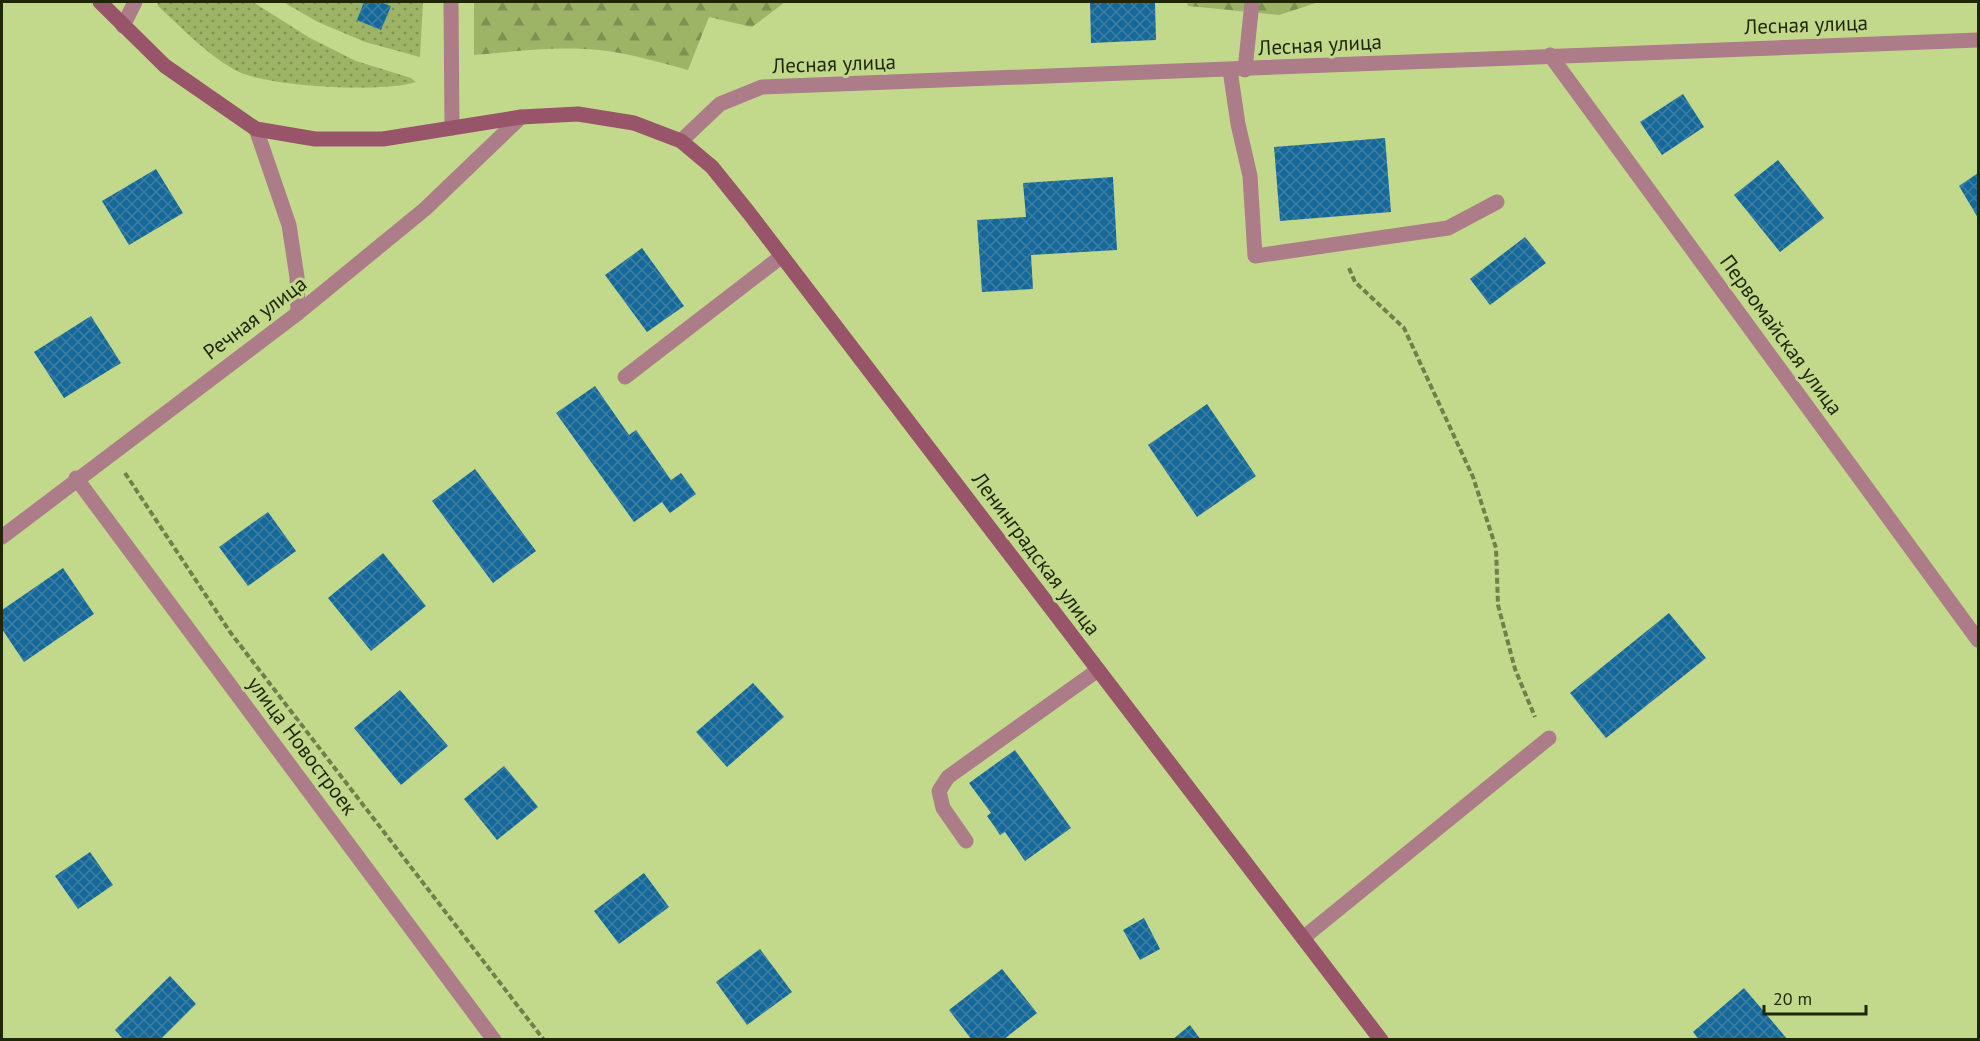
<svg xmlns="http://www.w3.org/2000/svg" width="1980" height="1041" font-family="'PT Sans',sans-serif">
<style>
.grass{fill:url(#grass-dots)}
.forest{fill:url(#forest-firs)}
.building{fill:url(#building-cross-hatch)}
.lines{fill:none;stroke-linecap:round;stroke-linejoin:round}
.path{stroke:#70804a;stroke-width:4;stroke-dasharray:6 3;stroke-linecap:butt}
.lane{stroke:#ac7c89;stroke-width:15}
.street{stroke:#ac7c89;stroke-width:15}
.secondary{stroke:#985468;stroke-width:15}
.labels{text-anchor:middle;stroke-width:6;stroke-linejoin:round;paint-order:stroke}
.street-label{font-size:21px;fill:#1e2607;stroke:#c2d98c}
</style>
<defs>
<pattern id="grass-dots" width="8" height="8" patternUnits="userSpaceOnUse" patternTransform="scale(1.5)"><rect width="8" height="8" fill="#9db366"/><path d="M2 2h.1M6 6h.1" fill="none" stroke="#7f9152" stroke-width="1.8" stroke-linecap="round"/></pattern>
<pattern id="forest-firs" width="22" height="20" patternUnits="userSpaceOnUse" patternTransform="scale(1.5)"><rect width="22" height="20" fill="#9db366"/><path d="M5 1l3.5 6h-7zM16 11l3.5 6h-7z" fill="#7f9152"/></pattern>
<pattern id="building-cross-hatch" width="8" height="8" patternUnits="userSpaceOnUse" patternTransform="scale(1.5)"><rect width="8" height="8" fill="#15689a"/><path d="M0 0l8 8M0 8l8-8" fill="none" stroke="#3f7ea1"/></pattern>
</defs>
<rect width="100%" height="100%" fill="#c2d98c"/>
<g class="grass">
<path d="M 157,2 L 253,2 L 310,38 L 356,61 L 411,78 L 416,82 C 383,93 265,87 235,70 C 206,54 182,28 158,6 Z"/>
<path d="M 283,2 L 423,2 L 420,57 L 365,42 L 318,22 Z"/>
</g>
<g class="forest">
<path d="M 474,2 L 785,2 L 752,27 L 709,17 L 688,70 C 654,61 620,50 584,49 C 548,47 511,52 474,55 Z"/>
<path d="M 1187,2 L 1319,2 L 1279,15 L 1188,6 Z"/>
</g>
<g class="building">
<path d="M 364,2 L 380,2 L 391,6 L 381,30 L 357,20 Z"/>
<path d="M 1090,2 L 1155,2 L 1156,40 L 1091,43 Z"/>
<path d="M 1683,94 L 1704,127 L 1662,155 L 1640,122 Z"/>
<path d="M 1385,138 L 1391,212 L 1280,221 L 1274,147 Z"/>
<path d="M 1778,160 L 1824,218 L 1780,252 L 1734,195 Z"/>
<path d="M 156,169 L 183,213 L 129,245 L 102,201 Z"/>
<path d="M 1978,173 L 1978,218 L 1959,186 Z"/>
<path d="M 1113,177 L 1117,250 L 1031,255 L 1033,289 L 982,292 L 977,220 L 1026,217 L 1023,183 Z"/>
<path d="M 1525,237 L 1546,263 L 1490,305 L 1470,279 Z"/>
<path d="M 642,248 L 684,306 L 647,332 L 605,275 Z"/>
<path d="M 91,316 L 121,363 L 64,398 L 34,352 Z"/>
<path d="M 595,386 L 629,435 L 636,430 L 671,480 L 681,473 L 696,494 L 670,513 L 662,502 L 634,522 L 556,413 Z"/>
<path d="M 1207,404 L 1256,476 L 1197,517 L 1148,445 Z"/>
<path d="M 475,469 L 536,551 L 493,583 L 432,501 Z"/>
<path d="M 268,512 L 296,551 L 248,586 L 219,547 Z"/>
<path d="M 383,553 L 426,606 L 371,651 L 328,598 Z"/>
<path d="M 63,568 L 94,614 L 24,662 L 2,629 L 2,610 Z"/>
<path d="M 1669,613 L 1706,658 L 1606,738 L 1570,693 Z"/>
<path d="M 753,683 L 784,717 L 727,767 L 696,732 Z"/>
<path d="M 400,690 L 448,746 L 401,785 L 354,728 Z"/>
<path d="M 1015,750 L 1071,828 L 1025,861 L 1005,832 L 1000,835 L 994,826 L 987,816 L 991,813 L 969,783 Z"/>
<path d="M 504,766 L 538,807 L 497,840 L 464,799 Z"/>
<path d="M 90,852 L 113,885 L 78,909 L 55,876 Z"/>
<path d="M 644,873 L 669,907 L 619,944 L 594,911 Z"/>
<path d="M 1144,918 L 1160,949 L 1140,960 L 1123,930 Z"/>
<path d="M 760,949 L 792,992 L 747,1025 L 716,982 Z"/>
<path d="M 1002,969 L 1037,1013 L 1003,1040 L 972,1040 L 949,1010 Z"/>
<path d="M 170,976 L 196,1004 L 160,1040 L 124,1040 L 115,1030 Z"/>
<path d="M 1744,988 L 1788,1040 L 1699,1040 L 1693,1032 Z"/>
<path d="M 1190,1025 L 1201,1040 L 1172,1040 Z"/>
</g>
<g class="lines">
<g class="path">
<path d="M 1349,268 L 1355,282 L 1404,328 L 1473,477 L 1496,548 L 1498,605 L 1515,669 L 1535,717"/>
<path d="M 125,473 L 230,632 L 544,1040"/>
</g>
<g class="lane">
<path d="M 123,26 L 135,2"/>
<path d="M 1230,70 L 1238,124 L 1250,176 L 1255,256 L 1448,228 L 1497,202"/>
<path d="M 625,377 L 782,256"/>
<path d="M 966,841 L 943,808 L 939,791 L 948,777 L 1098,670"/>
<path d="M 1303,938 L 1549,738"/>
</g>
<g class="street">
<path d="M 451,2 L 452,128"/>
<path d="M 1550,55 L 1978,640"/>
<path d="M 1245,70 L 1252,2"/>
<path d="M 256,129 L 289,225 L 297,277 L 298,313"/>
<path d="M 681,141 L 720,104 L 762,87 L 1978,40"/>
<path d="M 76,478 L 494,1040"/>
<path d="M 2,537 L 298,313 L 425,209 L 521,117"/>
</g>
<path class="secondary" d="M 100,2 L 165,66 L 256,129 L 315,139 L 383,139 L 521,117 L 578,114 L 634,123 L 681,141 L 712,167 L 749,213 L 1381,1040"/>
</g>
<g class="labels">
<g class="street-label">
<text transform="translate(1806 25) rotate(-2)" y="7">Лесная улица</text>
<text transform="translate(1320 45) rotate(-3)" y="7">Лесная улица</text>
<text transform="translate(834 64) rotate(-2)" y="7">Лесная улица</text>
<text transform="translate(255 318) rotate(-37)" y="7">Речная улица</text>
<text transform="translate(1781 335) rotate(54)" y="7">Первомайская улица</text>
<text transform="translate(1036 554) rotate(53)" y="7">Ленинградская улица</text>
<text transform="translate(302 746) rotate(53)" y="7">улица Новостроек</text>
</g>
</g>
<rect width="1980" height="1041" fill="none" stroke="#1e2607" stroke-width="6"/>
<path d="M1764 1005v9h102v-9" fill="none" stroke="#1e2607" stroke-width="3"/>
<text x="1773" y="1005" font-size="18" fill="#1e2607" stroke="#c2d98c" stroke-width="4.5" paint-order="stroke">20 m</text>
</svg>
